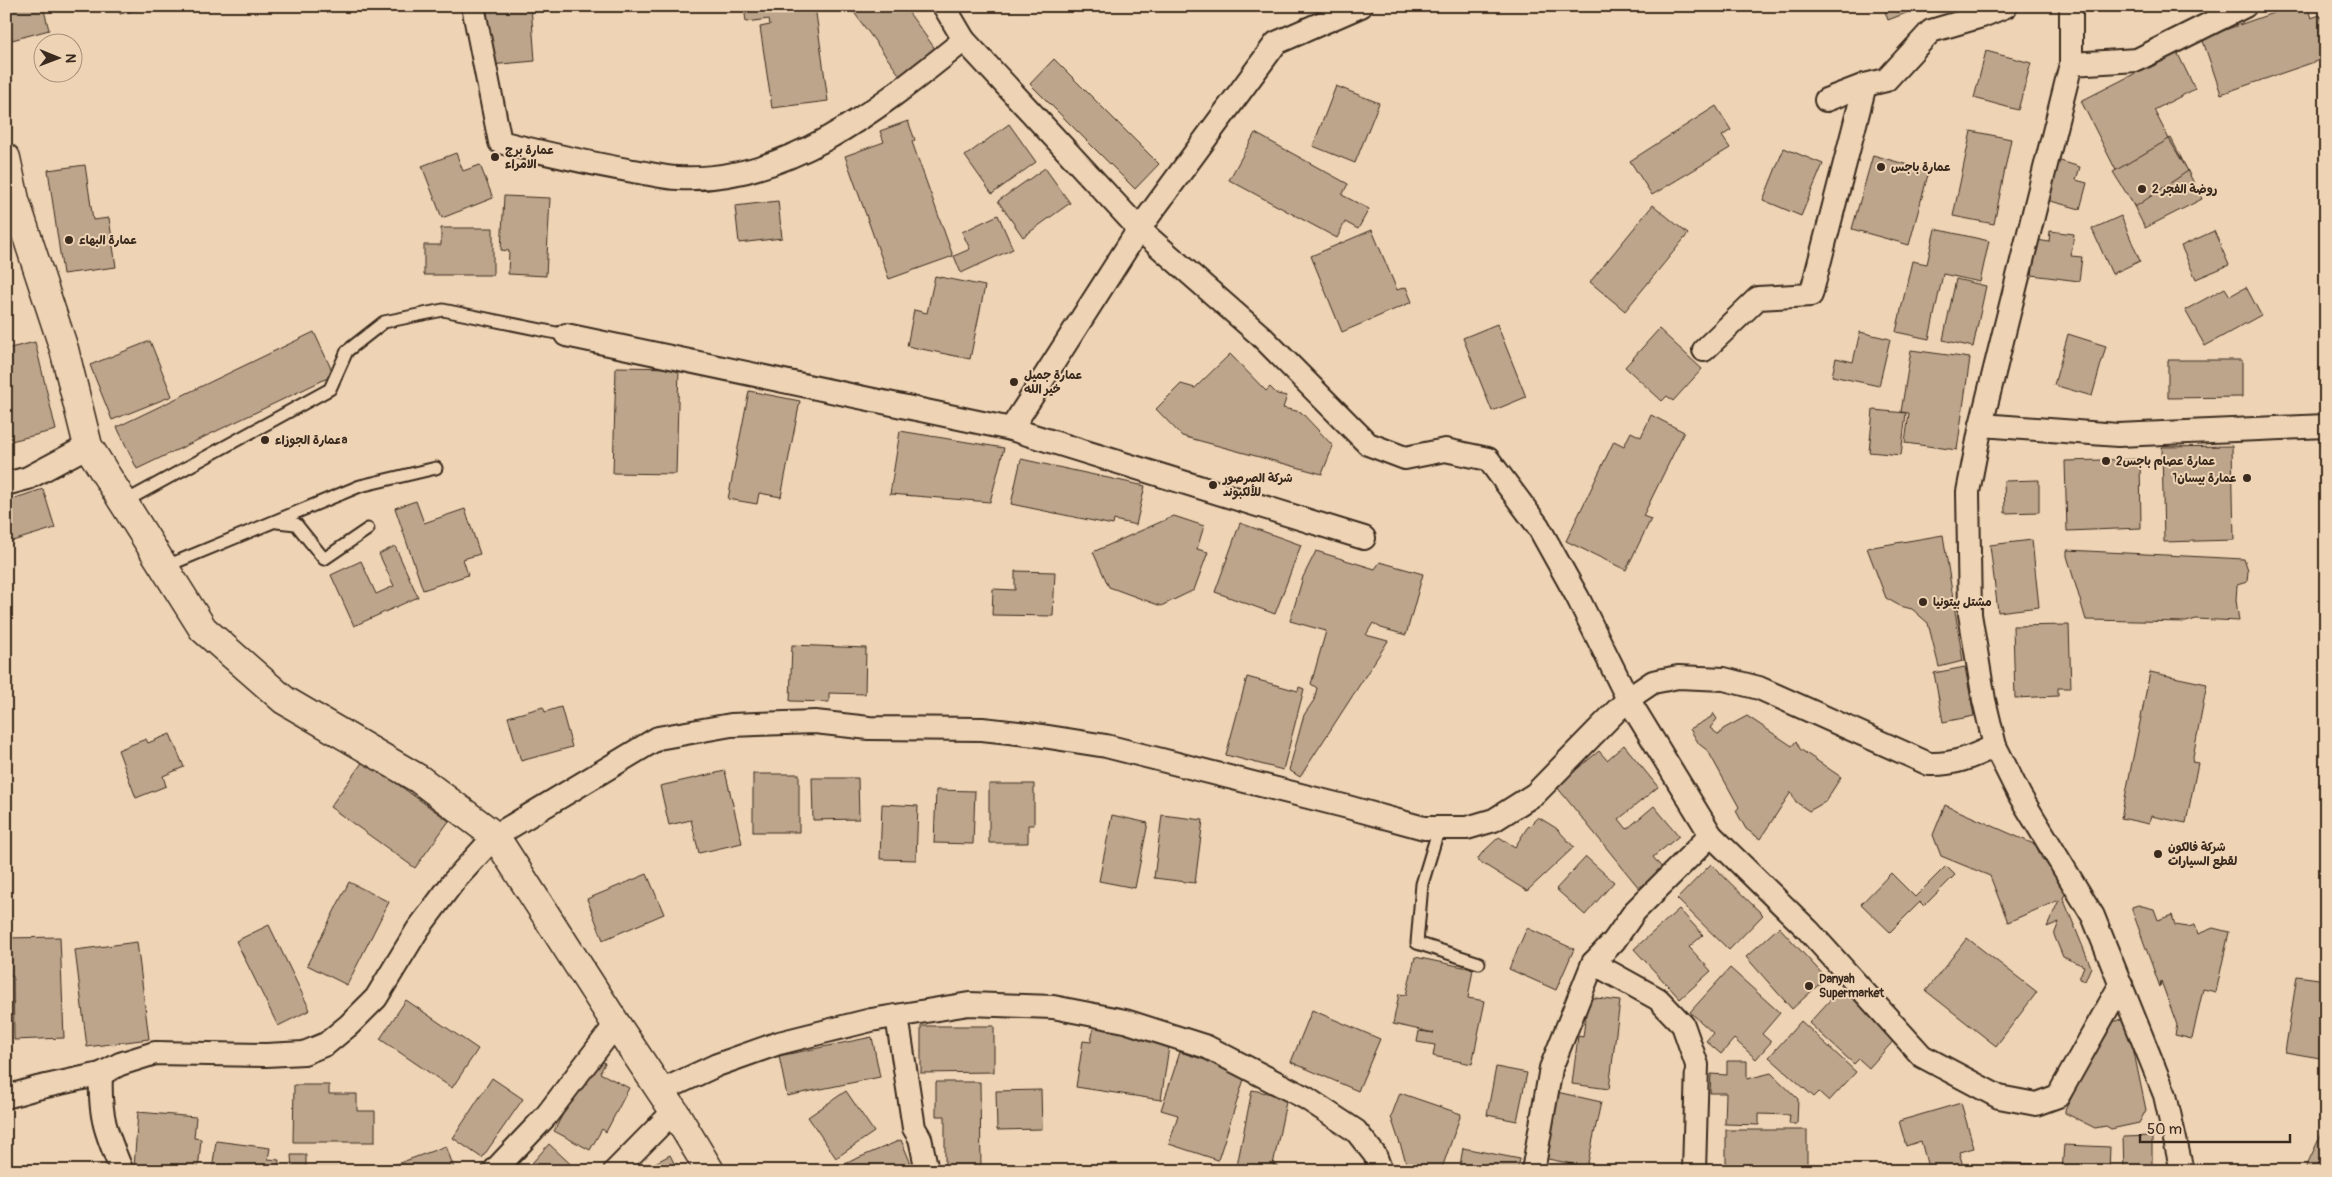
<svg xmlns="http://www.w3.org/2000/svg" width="2332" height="1177" font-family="Pangolin,'Playpen Sans Arabic',sans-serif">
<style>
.building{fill:#bca58b;stroke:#3b2a1e}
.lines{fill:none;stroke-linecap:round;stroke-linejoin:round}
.lane-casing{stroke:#3b2a1e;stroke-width:15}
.street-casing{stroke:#3b2a1e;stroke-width:26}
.secondary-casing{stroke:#3b2a1e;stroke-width:31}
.lane{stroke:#eed4b5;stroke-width:11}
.street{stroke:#eed4b5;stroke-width:22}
.secondary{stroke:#eed4b5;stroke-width:28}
.poi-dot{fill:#3b2a1e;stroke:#eed4b5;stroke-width:2}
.labels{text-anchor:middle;stroke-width:4;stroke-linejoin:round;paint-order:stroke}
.poi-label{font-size:12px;font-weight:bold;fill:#3b2a1e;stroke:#eed4b5;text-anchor:start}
</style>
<rect width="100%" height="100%" fill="#eed4b5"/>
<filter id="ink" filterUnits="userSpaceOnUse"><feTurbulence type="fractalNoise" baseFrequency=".02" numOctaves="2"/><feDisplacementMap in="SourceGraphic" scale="10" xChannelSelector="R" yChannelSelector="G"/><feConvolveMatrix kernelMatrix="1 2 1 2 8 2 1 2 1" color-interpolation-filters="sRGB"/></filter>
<g filter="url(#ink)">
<g class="building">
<path d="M 6,6 L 43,6 L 49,30 L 12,40 L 6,17 Z"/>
<path d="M 119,6 L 153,6 L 120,14 Z"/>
<path d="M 487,6 L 531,6 L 535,61 L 490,65 Z"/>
<path d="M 744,6 L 815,6 L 828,101 L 772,108 L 760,27 L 770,25 L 769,19 L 746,22 Z"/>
<path d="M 859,6 L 904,6 L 936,50 L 901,77 L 853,11 Z"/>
<path d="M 1883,6 L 1919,6 L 1919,8 L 1888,20 Z"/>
<path d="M 2293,6 L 2307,6 L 2311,18 L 2320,15 L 2326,33 L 2326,58 L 2221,94 L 2202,38 Z"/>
<path d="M 1986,51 L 2031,63 L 2018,110 L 1974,98 Z"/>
<path d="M 2177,52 L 2195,89 L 2154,110 L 2169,139 L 2171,138 L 2202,199 L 2145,228 L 2081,101 Z"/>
<path d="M 1054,59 L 1159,164 L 1135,189 L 1030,84 Z"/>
<path d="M 1336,86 L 1379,103 L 1355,163 L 1313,146 Z"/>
<path d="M 1716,106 L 1731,130 L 1722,136 L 1730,148 L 1652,195 L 1630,161 Z"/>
<path d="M 908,121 L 915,140 L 912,142 L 953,256 L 889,279 L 845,156 L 884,142 L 880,131 Z"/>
<path d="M 1009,124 L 1036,162 L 992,194 L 965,156 Z"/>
<path d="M 1971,131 L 2011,139 L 1994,224 L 1953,216 Z"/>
<path d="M 1255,133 L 1348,184 L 1342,195 L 1369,209 L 1358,229 L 1345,222 L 1337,238 L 1229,180 Z"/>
<path d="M 2169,139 L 2188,171 L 2135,207 L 2113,172 Z"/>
<path d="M 1784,148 L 1823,164 L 1801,216 L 1763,200 Z"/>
<path d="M 456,153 L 463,171 L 480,165 L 493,198 L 442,218 L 422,166 Z"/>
<path d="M 1873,155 L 1929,171 L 1909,245 L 1852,229 Z"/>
<path d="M 2054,159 L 2080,167 L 2076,180 L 2087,183 L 2080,209 L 2043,199 Z"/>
<path d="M 85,165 L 93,220 L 109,218 L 116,267 L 63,274 L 48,170 Z"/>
<path d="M 1045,168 L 1070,203 L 1023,237 L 998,201 Z"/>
<path d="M 504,196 L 550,198 L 546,276 L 508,274 L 509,251 L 501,250 Z"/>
<path d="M 778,201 L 782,238 L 739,243 L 735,206 Z"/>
<path d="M 1653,205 L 1688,234 L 1625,311 L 1590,282 Z"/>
<path d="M 998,215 L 1013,249 L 961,273 L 954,256 L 970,249 L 962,232 Z"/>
<path d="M 2121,216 L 2140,261 L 2112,274 L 2092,229 Z"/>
<path d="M 6,224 L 10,256 L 6,257 Z"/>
<path d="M 441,228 L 493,228 L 493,275 L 424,275 L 424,245 L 441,245 Z"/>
<path d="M 1935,229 L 1989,241 L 1980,282 L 1943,274 L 1929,339 L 1896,332 L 1912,261 L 1927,264 Z"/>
<path d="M 1372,230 L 1397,290 L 1406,287 L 1412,302 L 1342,332 L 1311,256 Z"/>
<path d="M 2050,231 L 2074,234 L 2071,256 L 2082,257 L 2079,281 L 2032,275 L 2037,240 L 2049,242 Z"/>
<path d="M 2214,231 L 2229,265 L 2196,279 L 2181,246 Z"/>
<path d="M 935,276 L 985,286 L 970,359 L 907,346 L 914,310 L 927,313 Z"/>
<path d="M 1956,279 L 1986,286 L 1973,347 L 1943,340 Z"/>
<path d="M 2246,287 L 2261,315 L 2205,346 L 2185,310 L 2225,288 L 2230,296 Z"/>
<path d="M 1497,324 L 1526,397 L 1492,411 L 1463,338 Z"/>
<path d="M 1659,329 L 1702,369 L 1673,401 L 1667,396 L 1662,401 L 1625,367 Z"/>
<path d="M 314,332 L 334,375 L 137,469 L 117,427 Z"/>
<path d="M 1860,332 L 1890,339 L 1879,386 L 1832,376 L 1836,358 L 1853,362 Z"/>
<path d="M 2068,334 L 2106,346 L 2092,396 L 2054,385 Z"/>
<path d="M 150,341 L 172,396 L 112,420 L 90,365 Z"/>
<path d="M 35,342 L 56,430 L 11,441 L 6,422 L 6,349 Z"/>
<path d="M 1911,350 L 1970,358 L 1957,450 L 1905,443 L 1909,413 L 1901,412 Z"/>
<path d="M 1230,354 L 1266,391 L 1270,387 L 1277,394 L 1287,396 L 1283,408 L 1301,412 L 1333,446 L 1322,474 L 1182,436 L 1156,409 L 1181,384 L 1195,388 Z"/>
<path d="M 2168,360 L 2242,360 L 2242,397 L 2168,398 Z"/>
<path d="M 616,367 L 679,368 L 676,474 L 613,473 Z"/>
<path d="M 749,391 L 800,401 L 781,497 L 759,493 L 757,504 L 728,499 Z"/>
<path d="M 1873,410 L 1906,413 L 1901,455 L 1869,452 Z"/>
<path d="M 1651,415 L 1684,432 L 1643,516 L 1651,519 L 1626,570 L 1566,541 L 1614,441 L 1624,446 L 1631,432 L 1641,437 Z"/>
<path d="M 900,431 L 1004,448 L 990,502 L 890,494 Z"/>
<path d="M 2232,446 L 2234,540 L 2164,542 L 2162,447 Z"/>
<path d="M 1021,459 L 1145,486 L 1136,525 L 1114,520 L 1113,525 L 1011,504 Z"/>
<path d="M 2140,459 L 2141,528 L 2067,531 L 2065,461 Z"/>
<path d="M 2039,480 L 2039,512 L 2005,513 L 2004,481 Z"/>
<path d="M 43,489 L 55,528 L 6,543 L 6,501 Z"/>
<path d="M 416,501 L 424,523 L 465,509 L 480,554 L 463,559 L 468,575 L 423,590 L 395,508 Z"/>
<path d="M 1174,516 L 1204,526 L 1197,549 L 1208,552 L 1194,590 L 1161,606 L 1109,587 L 1093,552 Z"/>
<path d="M 1240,523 L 1301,545 L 1275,614 L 1215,592 Z"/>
<path d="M 1943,535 L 1963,661 L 1939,667 L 1928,623 L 1912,609 L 1900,606 L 1886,598 L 1867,548 Z"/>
<path d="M 2032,540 L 2039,607 L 1998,612 L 1990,545 Z"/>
<path d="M 395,546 L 418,597 L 354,626 L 331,575 L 361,561 L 376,594 L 394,586 L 379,554 Z"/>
<path d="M 2067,550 L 2244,559 L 2248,571 L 2247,582 L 2237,585 L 2236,600 L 2239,621 L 2196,619 L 2186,622 L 2086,620 L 2067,556 Z"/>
<path d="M 1316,551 L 1375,569 L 1380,562 L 1423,574 L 1406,635 L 1381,628 L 1373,623 L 1366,635 L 1388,641 L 1300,777 L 1289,770 L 1304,715 L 1314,700 L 1317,688 L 1311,684 L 1326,631 L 1290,621 L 1303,577 Z"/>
<path d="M 1015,571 L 1055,572 L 1053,616 L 992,615 L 993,589 L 1015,590 Z"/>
<path d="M 2069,625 L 2071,688 L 2058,688 L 2058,696 L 2015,698 L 2013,626 Z"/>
<path d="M 792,645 L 866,648 L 865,694 L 829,693 L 829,702 L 790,701 Z"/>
<path d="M 1965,667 L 1974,716 L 1943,722 L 1934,673 Z"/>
<path d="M 2150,672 L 2207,684 L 2192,762 L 2198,763 L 2186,823 L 2151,816 L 2149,824 L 2121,818 Z"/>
<path d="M 1247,677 L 1298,691 L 1299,687 L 1304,689 L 1283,770 L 1226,755 Z"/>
<path d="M 543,707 L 545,712 L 561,707 L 572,747 L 521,761 L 508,717 Z"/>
<path d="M 1713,713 L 1717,719 L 1710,728 L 1719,735 L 1723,729 L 1747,716 L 1792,746 L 1796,741 L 1800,749 L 1841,777 L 1825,802 L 1809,811 L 1796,802 L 1791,792 L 1760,839 L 1746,829 L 1736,811 L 1739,807 L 1708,751 L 1699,744 L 1690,729 L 1711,717 Z"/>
<path d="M 170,734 L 184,767 L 163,776 L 166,786 L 136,798 L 118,750 L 146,739 L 148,743 Z"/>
<path d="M 1624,745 L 1658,787 L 1619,819 L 1627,829 L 1654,806 L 1679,836 L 1653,857 L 1663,869 L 1639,888 L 1556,786 L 1599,751 L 1607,760 Z"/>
<path d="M 364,760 L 449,821 L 415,868 L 330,807 Z"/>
<path d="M 725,771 L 742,843 L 699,853 L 691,820 L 669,825 L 660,786 Z"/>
<rect x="753" y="774" width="46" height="58"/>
<path d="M 812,778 L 858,778 L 859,819 L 813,820 Z"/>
<path d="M 989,784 L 1034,784 L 1034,825 L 1028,825 L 1028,843 L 989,843 Z"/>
<path d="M 936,790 L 975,791 L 973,844 L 934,843 Z"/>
<path d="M 882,804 L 918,806 L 916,860 L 880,859 Z"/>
<path d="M 1945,805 L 2036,845 L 2042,859 L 2057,866 L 2067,890 L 2063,898 L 2091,967 L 2085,981 L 2079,979 L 2084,966 L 2063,957 L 2054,935 L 2059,922 L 2047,927 L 2059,900 L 2008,922 L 1990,876 L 1941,856 L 1933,835 Z"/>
<path d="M 1112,815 L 1148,823 L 1135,888 L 1099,881 Z"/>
<path d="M 1162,815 L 1203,820 L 1195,883 L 1154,878 Z"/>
<path d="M 1538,817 L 1556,828 L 1574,847 L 1527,891 L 1477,860 L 1482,853 L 1499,837 L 1515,847 L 1527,828 Z"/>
<path d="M 1586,857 L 1614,882 L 1585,915 L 1556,889 Z"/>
<path d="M 1711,864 L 1763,915 L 1729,950 L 1677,899 Z"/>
<path d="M 1946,866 L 1955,875 L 1924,906 L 1920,902 L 1890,932 L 1861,904 L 1891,873 L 1915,897 Z"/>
<path d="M 647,874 L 664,914 L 603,940 L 587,899 Z"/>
<path d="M 349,882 L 389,902 L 347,985 L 307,965 Z"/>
<path d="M 2138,905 L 2154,909 L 2158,920 L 2172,915 L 2175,925 L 2188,927 L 2195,925 L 2198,934 L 2213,928 L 2229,932 L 2216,992 L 2203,989 L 2192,1039 L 2175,1035 L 2177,1025 L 2161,981 L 2160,987 L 2132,910 L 2132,907 Z"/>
<path d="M 1679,909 L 1703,935 L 1689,947 L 1711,971 L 1680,999 L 1634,949 Z"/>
<path d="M 269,925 L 310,1010 L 278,1026 L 236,941 Z"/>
<path d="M 1779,927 L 1826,978 L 1792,1009 L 1746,957 Z"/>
<path d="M 1527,928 L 1574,949 L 1556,990 L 1509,969 Z"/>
<path d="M 60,937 L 64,1038 L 14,1040 L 13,976 L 6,976 L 6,938 Z"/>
<path d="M 1967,938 L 2037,992 L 1996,1046 L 1926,991 Z"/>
<path d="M 137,942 L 149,1039 L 87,1047 L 75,950 Z"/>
<path d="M 1415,957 L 1473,969 L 1468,998 L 1485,1001 L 1472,1064 L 1433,1056 L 1435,1045 L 1417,1042 L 1419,1031 L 1434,1033 L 1393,1024 L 1399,994 L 1406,995 Z"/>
<path d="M 1730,968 L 1780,1013 L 1762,1034 L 1771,1042 L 1756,1059 L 1734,1039 L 1721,1054 L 1706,1041 L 1713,1033 L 1690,1012 Z"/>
<path d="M 2297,976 L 2326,980 L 2326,1059 L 2285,1052 Z"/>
<path d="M 1841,988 L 1896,1038 L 1869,1068 L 1859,1059 L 1854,1064 L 1809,1023 Z"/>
<path d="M 1588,997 L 1620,1001 L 1609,1089 L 1572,1084 L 1578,1036 L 1583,1037 Z"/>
<path d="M 406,1000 L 478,1049 L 452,1088 L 380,1039 Z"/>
<path d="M 1312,1010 L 1380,1039 L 1358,1091 L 1291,1062 Z"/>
<path d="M 1081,1014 L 1108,1019 L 1107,1030 L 1170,1040 L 1161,1100 L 1076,1087 L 1083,1041 L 1091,1042 L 1094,1026 L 1079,1024 Z"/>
<path d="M 2127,1019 L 2146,1110 L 2139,1123 L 2111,1129 L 2106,1126 L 2095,1128 L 2065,1113 L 2065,1110 L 2110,1022 Z"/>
<path d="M 1801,1021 L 1856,1072 L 1829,1101 L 1819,1092 L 1814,1097 L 1769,1057 Z"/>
<path d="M 921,1026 L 994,1026 L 994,1072 L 921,1073 Z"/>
<path d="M 872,1037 L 880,1077 L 787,1096 L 779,1056 Z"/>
<path d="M 1180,1052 L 1246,1073 L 1218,1160 L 1169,1144 L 1178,1115 L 1161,1110 Z"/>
<path d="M 593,1057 L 605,1063 L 600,1073 L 629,1088 L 606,1132 L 602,1129 L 590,1150 L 554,1131 Z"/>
<path d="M 1727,1061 L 1747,1061 L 1747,1079 L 1771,1073 L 1798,1099 L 1797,1124 L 1789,1124 L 1790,1115 L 1759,1114 L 1759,1125 L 1725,1124 L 1726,1093 L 1710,1093 L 1711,1074 L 1727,1075 Z"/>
<path d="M 1496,1067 L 1527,1073 L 1517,1121 L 1487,1115 Z"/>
<path d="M 492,1078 L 523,1099 L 482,1158 L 453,1138 Z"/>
<path d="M 936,1082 L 980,1082 L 981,1170 L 945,1170 L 945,1116 L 936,1116 Z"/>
<path d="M 294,1085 L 329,1085 L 329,1094 L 357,1094 L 357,1111 L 375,1111 L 375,1142 L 293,1142 Z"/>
<path d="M 1041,1090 L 1042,1129 L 997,1130 L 996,1091 Z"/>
<path d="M 1252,1090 L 1287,1097 L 1273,1165 L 1278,1166 L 1277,1171 L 1236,1171 Z"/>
<path d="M 846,1091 L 874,1132 L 836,1158 L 808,1117 Z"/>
<path d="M 1557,1092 L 1601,1102 L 1587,1167 L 1543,1158 Z"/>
<path d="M 1400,1093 L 1461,1114 L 1441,1171 L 1409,1171 L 1391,1117 Z"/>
<path d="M 1961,1103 L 1974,1148 L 1959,1152 L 1963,1166 L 1947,1171 L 1929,1171 L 1921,1141 L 1906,1146 L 1899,1121 Z"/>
<path d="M 138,1112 L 196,1117 L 194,1138 L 201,1139 L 198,1171 L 156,1171 L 134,1168 Z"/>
<path d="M 2326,1124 L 2326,1171 L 2304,1171 Z"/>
<rect x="1726" y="1130" width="81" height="41"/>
<path d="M 2152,1136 L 2152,1171 L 2124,1171 L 2123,1137 Z"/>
<path d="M 901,1140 L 914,1171 L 841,1171 L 839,1166 Z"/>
<path d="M 216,1141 L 270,1148 L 268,1159 L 279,1160 L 278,1171 L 212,1171 Z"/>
<path d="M 549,1144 L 578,1171 L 525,1171 Z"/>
<path d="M 2064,1145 L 2110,1147 L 2109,1171 L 2062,1171 Z"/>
<path d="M 446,1146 L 455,1171 L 384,1171 L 383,1169 Z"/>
<path d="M 1463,1148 L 1520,1159 L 1517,1171 L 1459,1171 Z"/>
<path d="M 291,1155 L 306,1155 L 306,1168 L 368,1167 L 368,1171 L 294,1171 L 292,1169 Z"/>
<path d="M 670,1155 L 678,1171 L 643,1171 L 642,1170 Z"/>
<path d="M 2003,1163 L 2040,1164 L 2039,1171 L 2003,1171 Z"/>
</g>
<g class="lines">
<defs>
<g id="lane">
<path d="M 124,502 L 330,389 L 347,351 L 384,322 L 443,310 L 566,335"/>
<path d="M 277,522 L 296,524 L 324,559 L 368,529"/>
<path d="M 164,567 L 360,486 L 436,468"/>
<path d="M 1439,828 L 1422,884 L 1417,943 L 1479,963"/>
</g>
<g id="street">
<path d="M 473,6 L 500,142 C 544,153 588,163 633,171 C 648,173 663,178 678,178 C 789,184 883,105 964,40"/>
<path d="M 944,6 L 964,40 L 1139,229 L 1261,336 L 1368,444 L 1405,458 L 1445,450 L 1488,459 L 1538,526 L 1578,598 L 1628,699 L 1711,835"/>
<path d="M 2071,6 L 2071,64"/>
<path d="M 2245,6 L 2137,60 L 2071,64 L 1981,425 L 2118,435 L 2326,426"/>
<path d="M 1826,100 L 1865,85 L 1886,80 L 1931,31 L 1982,16 L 2006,6"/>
<path d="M 566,335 L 1011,429 L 1364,538"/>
<path d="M 1704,350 L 1758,298 L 1811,295 L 1865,85"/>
<path d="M 1981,425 L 1968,492 L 1970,614 L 1984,700 L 1995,746 L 2020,796 L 2093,916 L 2165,1095 L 2182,1171"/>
<path d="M 1011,429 L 1139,229 L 1276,43 L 1361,6"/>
<path d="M 6,484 L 28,478 L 88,446"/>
<path d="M 1593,963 L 1658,999 L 1683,1025 L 1697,1065 L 1694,1171"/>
<path d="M 897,1016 L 914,1128 L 920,1138 L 927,1171"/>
<path d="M 101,1074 C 99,1116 106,1133 122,1171"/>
<path d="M 661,1091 L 717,1065 L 779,1043 L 871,1020 L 969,1004 L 1053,1007 L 1125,1021 L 1207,1047 L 1306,1098 L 1356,1131 L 1375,1155 L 1381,1171"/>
<path d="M 6,1097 L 37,1088 L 101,1074 L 120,1064 L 155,1053 L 266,1055 L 304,1053 L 326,1044 L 349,1025 L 376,998 L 418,929 L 454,881 L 495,836 L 658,738 L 731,725 L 815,722 L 869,728 L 982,729 L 1036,735 L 1106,746 L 1344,806 L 1424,828 L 1467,828 L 1494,820 L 1535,794 L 1628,699 L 1653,682 L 1678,677 L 1724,679 L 1759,688 L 1929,764 C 1954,765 1972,757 1995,746"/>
<path d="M 494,1171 L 546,1116 L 616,1024"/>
<path d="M 615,1171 L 674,1111"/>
<path d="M 1533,1171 L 1551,1068 L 1593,963 L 1614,941 L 1635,911 L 1711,835 L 1808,930 L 1922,1056 L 1999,1097 L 2036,1104 L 2058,1096 L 2121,984"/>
</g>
<path id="secondary" d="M 6,158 L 15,200 L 64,349 L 88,446 L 203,629 L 284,700 L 419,779 L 495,836 L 616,1024 L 674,1111 L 710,1171"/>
</defs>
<use href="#lane" class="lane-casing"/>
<use href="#street" class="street-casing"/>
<use href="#secondary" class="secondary-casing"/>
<use href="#lane" class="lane"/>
<use href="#street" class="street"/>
<use href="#secondary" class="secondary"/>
</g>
</g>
<g class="poi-dot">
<circle cx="495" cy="157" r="5"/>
<circle cx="1881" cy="167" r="5"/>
<circle cx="2142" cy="189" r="5"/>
<circle cx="69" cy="240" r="5"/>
<circle cx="1014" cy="382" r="5"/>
<circle cx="265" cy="440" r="5"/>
<circle cx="2106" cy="461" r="5"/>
<circle cx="2247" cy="478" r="5"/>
<circle cx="1213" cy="485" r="5"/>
<circle cx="1923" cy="602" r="5"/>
<circle cx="2158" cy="854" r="5"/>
<circle cx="1809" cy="986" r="5"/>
</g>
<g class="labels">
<g class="poi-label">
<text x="505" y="154">عمارة برج<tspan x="505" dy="14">الامراء</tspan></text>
<text x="1891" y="171">عمارة باجس</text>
<text x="2152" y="193">روضة الفجر 2</text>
<text x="79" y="244">عمارة البهاء</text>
<text x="1024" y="379">عمارة جميل<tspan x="1024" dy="14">خير الله</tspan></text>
<text x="275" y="444">عمارة الجوزاءa</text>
<text x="2116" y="465">عمارة عصام باجس2</text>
<text x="1223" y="482">شركة الصرصور<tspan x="1223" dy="14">للألكبوند</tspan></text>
<text x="2237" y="482" text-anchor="end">عمارة بيسان1</text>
<text x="1933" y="606">مشتل بيتونيا</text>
<text x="2168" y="851">شركة فالكون<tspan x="2168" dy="14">لقطع السيارات</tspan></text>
<text x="1819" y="983">Danyah<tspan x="1819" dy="14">Supermarket</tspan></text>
</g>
</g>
<rect width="2332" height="1177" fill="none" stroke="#eed4b5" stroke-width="25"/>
<rect x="12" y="12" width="2307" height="1152" fill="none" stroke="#3b2a1e" stroke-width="2" filter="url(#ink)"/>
<g transform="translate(58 58) rotate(91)"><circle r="24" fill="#eed4b5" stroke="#a69079"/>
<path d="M0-4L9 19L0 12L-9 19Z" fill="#3b2a1e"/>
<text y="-8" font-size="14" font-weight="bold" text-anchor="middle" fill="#3b2a1e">N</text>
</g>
<path d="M2140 1134v8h150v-8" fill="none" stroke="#3b2a1e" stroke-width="2.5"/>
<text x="2147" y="1134" font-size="15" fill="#3b2a1e" stroke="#eed4b5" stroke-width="4" paint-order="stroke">50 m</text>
</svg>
